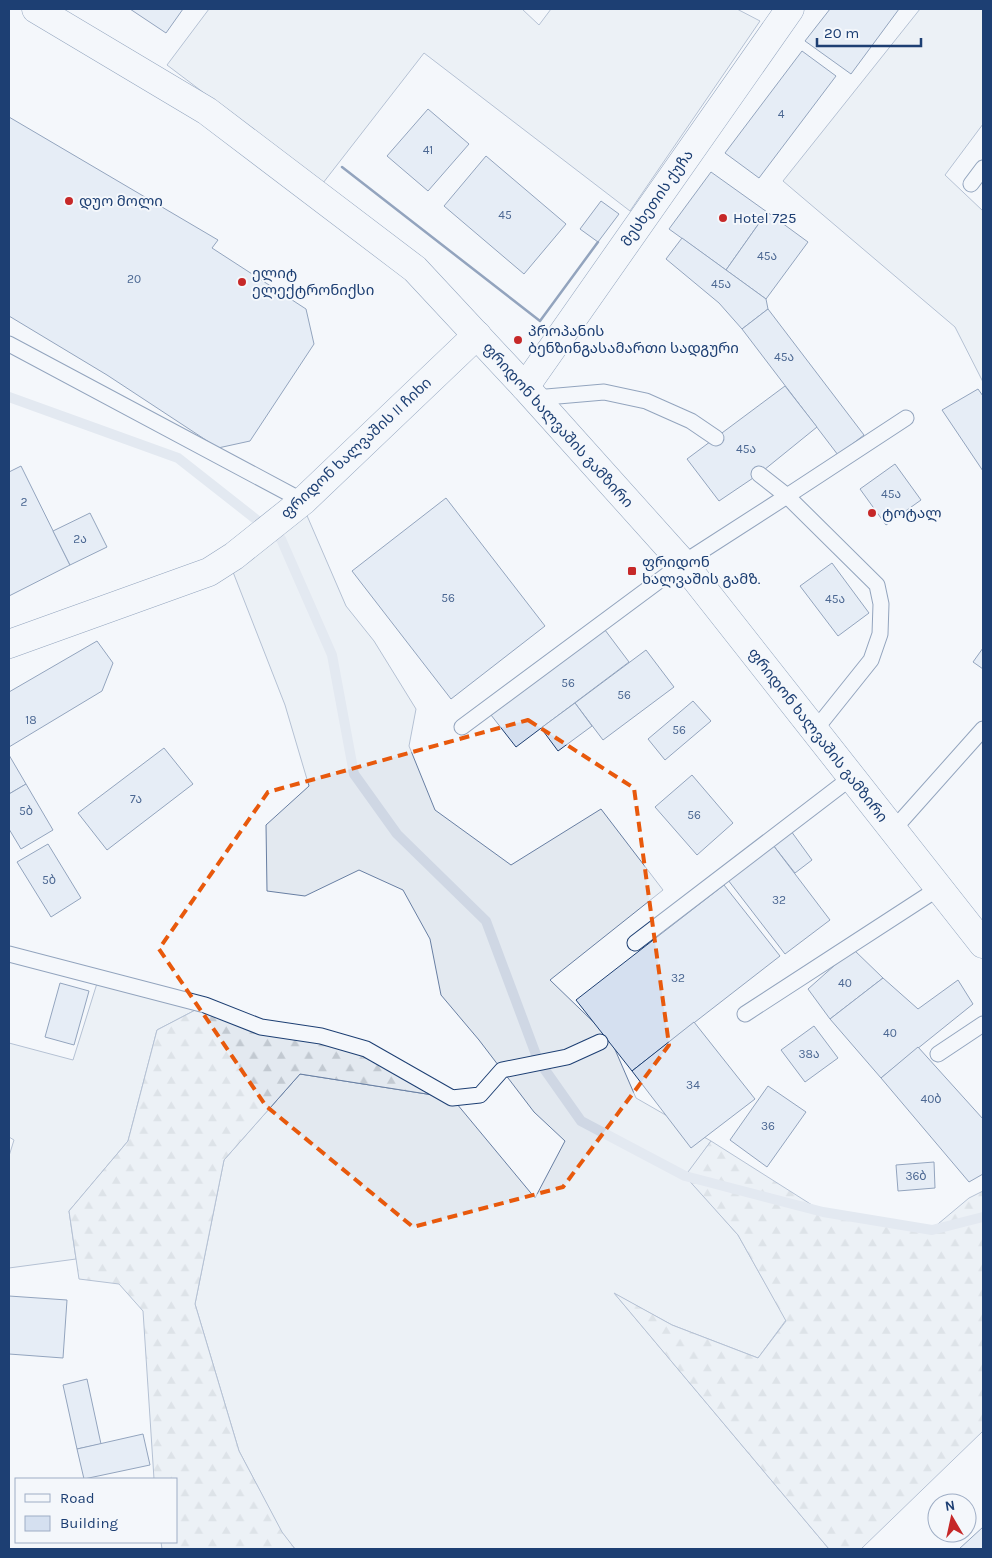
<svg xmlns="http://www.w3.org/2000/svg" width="992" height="1558" font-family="Karla,'Noto Sans Georgian',sans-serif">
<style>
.grass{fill:#e3e9f0;stroke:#687fa3}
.forest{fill:url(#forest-firs);stroke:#687fa3}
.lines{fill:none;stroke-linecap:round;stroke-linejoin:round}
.stream{stroke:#cfd7e4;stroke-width:10}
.building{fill:#d5e0f0;stroke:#1d3f73}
.service-casing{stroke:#1d3f73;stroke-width:17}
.minor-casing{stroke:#1d3f73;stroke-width:29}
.trunk-casing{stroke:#1d3f73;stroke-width:29}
.service{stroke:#f4f7fb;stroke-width:15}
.minor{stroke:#f4f7fb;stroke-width:28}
.trunk{stroke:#f4f7fb;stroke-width:28}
.wall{stroke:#1d3f73;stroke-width:2.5}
.marked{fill:none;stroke:#e8590c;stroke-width:4;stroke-dasharray:10 6;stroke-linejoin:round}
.poi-dot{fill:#c62828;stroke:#f4f7fb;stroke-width:2}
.labels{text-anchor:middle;stroke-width:4;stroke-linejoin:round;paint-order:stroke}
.number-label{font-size:12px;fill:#4b6792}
.street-label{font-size:15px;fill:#1d3f73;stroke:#f4f7fb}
.poi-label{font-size:15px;fill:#1d3f73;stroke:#f4f7fb;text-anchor:start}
</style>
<defs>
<pattern id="forest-firs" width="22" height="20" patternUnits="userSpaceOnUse" patternTransform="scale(1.25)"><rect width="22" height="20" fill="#e3e9f0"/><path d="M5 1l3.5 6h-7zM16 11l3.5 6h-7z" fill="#c2c9d1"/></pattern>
</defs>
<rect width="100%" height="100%" fill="#f4f7fb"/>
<g class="grass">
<path d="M 209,9 L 522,9 L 539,25 L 551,9 L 737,9 L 760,21 L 630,211 L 424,53 L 323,183 L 167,65 Z"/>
<path d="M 920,9 L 983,9 L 983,124 L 945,175 L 983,211 L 983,382 L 955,327 L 783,181 Z"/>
<path d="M 305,511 L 346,606 L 374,641 L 416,709 L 409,746 L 435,810 L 511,865 L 601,809 L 663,890 L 550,980 L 610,1038 L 636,1098 L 711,1141 L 686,1176 L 738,1235 L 786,1320 L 758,1358 L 672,1325 L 615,1294 L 829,1549 L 295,1549 L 282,1533 L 239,1451 L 195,1304 L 224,1160 L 300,1074 L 452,1098 L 535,1198 L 565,1141 L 534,1112 L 479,1040 L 441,995 L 430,939 L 403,890 L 359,870 L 305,896 L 267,891 L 266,825 L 309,786 L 285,705 L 233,572 Z"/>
<path d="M 99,977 L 205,1005 L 157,1030 L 128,1141 L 69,1211 L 76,1259 L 9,1268 L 9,1156 L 14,1140 L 9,1137 L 9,1043 L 73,1060 Z"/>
</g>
<g class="forest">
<path d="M 205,1005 L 321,1036 L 452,1098 L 300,1074 L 224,1160 L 195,1304 L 239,1451 L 282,1532 L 295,1549 L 162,1549 L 161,1542 L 176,1542 L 176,1479 L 154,1479 L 143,1311 L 119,1284 L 79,1279 L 69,1211 L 128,1141 L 157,1030 Z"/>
<path d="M 711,1141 L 823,1212 L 932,1229 L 969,1198 L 983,1191 L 983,1431 L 861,1549 L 829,1549 L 614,1293 L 672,1325 L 758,1358 L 786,1321 L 738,1235 L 685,1176 Z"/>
</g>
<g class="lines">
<path class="stream" d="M 9,397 L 178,458 L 281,539 L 332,655 L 354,774 L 397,834 L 486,921 L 538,1060 L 581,1121 L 685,1176 L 823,1212 L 932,1230 L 983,1217"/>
</g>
<g class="building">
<path d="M 130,9 L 183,9 L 166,33 Z"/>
<path d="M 830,9 L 899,9 L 851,74 L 805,41 Z"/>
<path d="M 802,51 L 836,76 L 759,178 L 725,153 Z"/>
<path d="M 428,109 L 469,144 L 428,191 L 387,156 Z"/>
<path d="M 9,117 L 218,240 L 212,248 L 306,309 L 314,344 L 250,441 L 218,448 L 107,375 L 9,316 Z"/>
<path d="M 486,156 L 566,224 L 524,274 L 444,206 Z"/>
<path d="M 711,172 L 767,212 L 726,270 L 669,229 Z"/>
<path d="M 601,201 L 619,214 L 598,242 L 580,229 Z"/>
<path d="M 767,212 L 808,242 L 766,299 L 726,270 Z"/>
<path d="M 682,238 L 766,299 L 768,309 L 742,329 L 719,303 L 666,259 Z"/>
<path d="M 768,309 L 864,435 L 838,455 L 742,329 Z"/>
<path d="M 785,386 L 817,427 L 759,474 L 719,501 L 687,459 Z"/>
<path d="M 978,389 L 983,396 L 983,471 L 942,410 Z"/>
<path d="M 895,464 L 921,500 L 886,525 L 860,489 Z"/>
<path d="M 21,466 L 70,565 L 9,596 L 9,472 Z"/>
<path d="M 446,498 L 545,626 L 451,699 L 352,571 Z"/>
<path d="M 90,513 L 107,547 L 70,565 L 53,531 Z"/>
<path d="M 832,563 L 869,613 L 838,636 L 800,586 Z"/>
<path d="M 605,630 L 629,662 L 516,747 L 491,715 Z"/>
<path d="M 97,641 L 113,663 L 102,691 L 9,747 L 9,692 Z"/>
<path d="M 983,648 L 983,669 L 973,662 Z"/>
<path d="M 646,650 L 674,687 L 603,740 L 575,703 Z"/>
<path d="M 693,701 L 711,721 L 665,760 L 648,739 Z"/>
<path d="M 575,703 L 592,726 L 558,751 L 541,728 Z"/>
<path d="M 164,748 L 193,784 L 107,850 L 78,813 Z"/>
<path d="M 9,755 L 26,784 L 9,794 Z"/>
<path d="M 692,775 L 733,823 L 697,855 L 655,807 Z"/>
<path d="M 26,784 L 53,830 L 21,849 L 9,829 L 9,794 Z"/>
<path d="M 791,831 L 812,860 L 795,873 L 773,845 Z"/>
<path d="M 48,844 L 81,898 L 51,917 L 17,862 Z"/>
<path d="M 773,845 L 830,920 L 785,954 L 728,880 Z"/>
<path d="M 724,885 L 780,956 L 632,1071 L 576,1000 Z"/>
<path d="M 853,949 L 883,978 L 830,1019 L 808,989 Z"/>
<path d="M 883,978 L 918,1009 L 958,980 L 973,1004 L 881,1078 L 830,1019 Z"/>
<path d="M 60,983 L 89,991 L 74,1045 L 45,1037 Z"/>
<path d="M 694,1022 L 755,1099 L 691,1148 L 632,1071 Z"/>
<path d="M 814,1026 L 838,1058 L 805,1082 L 781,1050 Z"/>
<path d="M 918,1047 L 983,1119 L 983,1174 L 969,1182 L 881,1078 Z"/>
<path d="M 768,1086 L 806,1112 L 767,1167 L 730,1140 Z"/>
<path d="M 934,1162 L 935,1188 L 898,1191 L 896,1165 Z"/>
<path d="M 9,1296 L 67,1300 L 63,1358 L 9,1354 Z"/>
<path d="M 87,1379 L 101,1444 L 77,1449 L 63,1385 Z"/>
<path d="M 143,1434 L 150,1465 L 84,1479 L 77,1449 Z"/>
<path d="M 983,1527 L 983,1549 L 959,1549 Z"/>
</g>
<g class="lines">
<defs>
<g id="service">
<path d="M 971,184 L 983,168"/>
<path d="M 9,344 L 303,501"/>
<path d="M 535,398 L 604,392 L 646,401 L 691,421 L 716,438"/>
<path d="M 759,474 L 787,496 L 906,418"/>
<path d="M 462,727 L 683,563 L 787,496 L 877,585 L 881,604 L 880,634 L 871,660 L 815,730"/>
<path d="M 893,830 L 983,729"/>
<path d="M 635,943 L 852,777"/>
<path d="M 9,954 L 205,1005 L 261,1027 L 321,1036 L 366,1049 L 452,1098 L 480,1095 L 502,1070 L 567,1057 L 600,1042"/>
<path d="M 745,1014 L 939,888"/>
<path d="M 938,1054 L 983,1024"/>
</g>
<g id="minor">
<path d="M 525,387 L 790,9"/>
<path d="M 9,644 L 209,572 L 234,556 L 303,501 L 477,335"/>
</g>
<path id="trunk" d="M 36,9 L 207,111 L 415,269 L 525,387 L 683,563 L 983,944"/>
</defs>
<use href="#service" class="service-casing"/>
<use href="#minor" class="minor-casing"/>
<use href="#trunk" class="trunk-casing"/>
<use href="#service" class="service"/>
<use href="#minor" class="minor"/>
<use href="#trunk" class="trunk"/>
<path class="wall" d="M 342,167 L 540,321 L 598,242"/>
</g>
<path d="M0 0H992V1558H0ZM 528,720 L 634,788 L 669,1045 L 563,1187 L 413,1227 L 266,1106 L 159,949 L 268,792 Z" fill="#f4f7fb" fill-opacity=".55" fill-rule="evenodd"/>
<path class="marked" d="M 528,720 L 634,788 L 669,1045 L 563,1187 L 413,1227 L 266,1106 L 159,949 L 268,792 Z"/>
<g class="poi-dot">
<circle cx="69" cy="201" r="5"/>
<circle cx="723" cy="218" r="5"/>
<circle cx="242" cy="282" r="5"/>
<circle cx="518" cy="340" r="5"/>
<circle cx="872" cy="513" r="5"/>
<rect x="627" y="566" width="10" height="10" rx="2.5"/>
</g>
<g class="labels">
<g class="number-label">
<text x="781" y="118">4</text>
<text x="428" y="154">41</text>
<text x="505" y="219">45</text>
<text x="767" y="260">45ა</text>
<text x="134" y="283">20</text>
<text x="721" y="288">45ა</text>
<text x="784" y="361">45ა</text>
<text x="746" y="453">45ა</text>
<text x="891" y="498">45ა</text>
<text x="24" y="506">2</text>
<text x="80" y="543">2ა</text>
<text x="448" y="602">56</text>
<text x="835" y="603">45ა</text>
<text x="568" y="687">56</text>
<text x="624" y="699">56</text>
<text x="31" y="724">18</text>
<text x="679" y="734">56</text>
<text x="136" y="803">7ა</text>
<text x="26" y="815">5ბ</text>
<text x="694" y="819">56</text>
<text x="49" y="884">5ბ</text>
<text x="779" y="904">32</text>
<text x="678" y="982">32</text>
<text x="845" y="987">40</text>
<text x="890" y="1037">40</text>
<text x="809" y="1058">38ა</text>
<text x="693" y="1089">34</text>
<text x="931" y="1103">40ბ</text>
<text x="768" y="1130">36</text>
<text x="916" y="1180">36ბ</text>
</g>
<g class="street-label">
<text transform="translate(657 198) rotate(-55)" y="5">მესხეთის ქუჩა</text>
<text transform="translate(558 425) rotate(48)" y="5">ფრიდონ ხალვაშის გამზირი</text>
<text transform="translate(356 448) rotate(-43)" y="5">ფრიდონ ხალვაშის II ჩიხი</text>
<text transform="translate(818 735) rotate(52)" y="5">ფრიდონ ხალვაშის გამზირი</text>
</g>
<g class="poi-label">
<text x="79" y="206">დუო მოლი</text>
<text x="733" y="223">Hotel 725</text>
<text x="252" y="278">ელიტ<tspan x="252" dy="17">ელექტრონიქსი</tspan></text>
<text x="528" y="336">პროპანის<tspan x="528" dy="17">ბენზინგასამართი სადგური</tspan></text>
<text x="882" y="518">ტოტალ</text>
<text x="642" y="567">ფრიდონ<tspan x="642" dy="17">ხალვაშის გამზ.</tspan></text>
</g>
</g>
<rect width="992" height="1558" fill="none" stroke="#1d3f73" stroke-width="20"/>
<rect x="15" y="1478" width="162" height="65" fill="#f4f7fb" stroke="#9eadc5"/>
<rect x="25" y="1494" width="25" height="8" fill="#f4f7fb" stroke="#9eadc5"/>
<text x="60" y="1503" font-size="15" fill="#1d3f73">Road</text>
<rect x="25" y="1516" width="25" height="15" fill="#d5e0f0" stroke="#9eadc5"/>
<text x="60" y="1528" font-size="15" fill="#1d3f73">Building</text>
<g transform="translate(952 1518) rotate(351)"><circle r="24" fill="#f4f7fb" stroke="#9eadc5"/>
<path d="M0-4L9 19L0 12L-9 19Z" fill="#c62828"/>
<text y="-8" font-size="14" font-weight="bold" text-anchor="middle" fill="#1d3f73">N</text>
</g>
<path d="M817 38v8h104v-8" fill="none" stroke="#1d3f73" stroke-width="2.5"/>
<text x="824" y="38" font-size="15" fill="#1d3f73" stroke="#f4f7fb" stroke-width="4" paint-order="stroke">20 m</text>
</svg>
